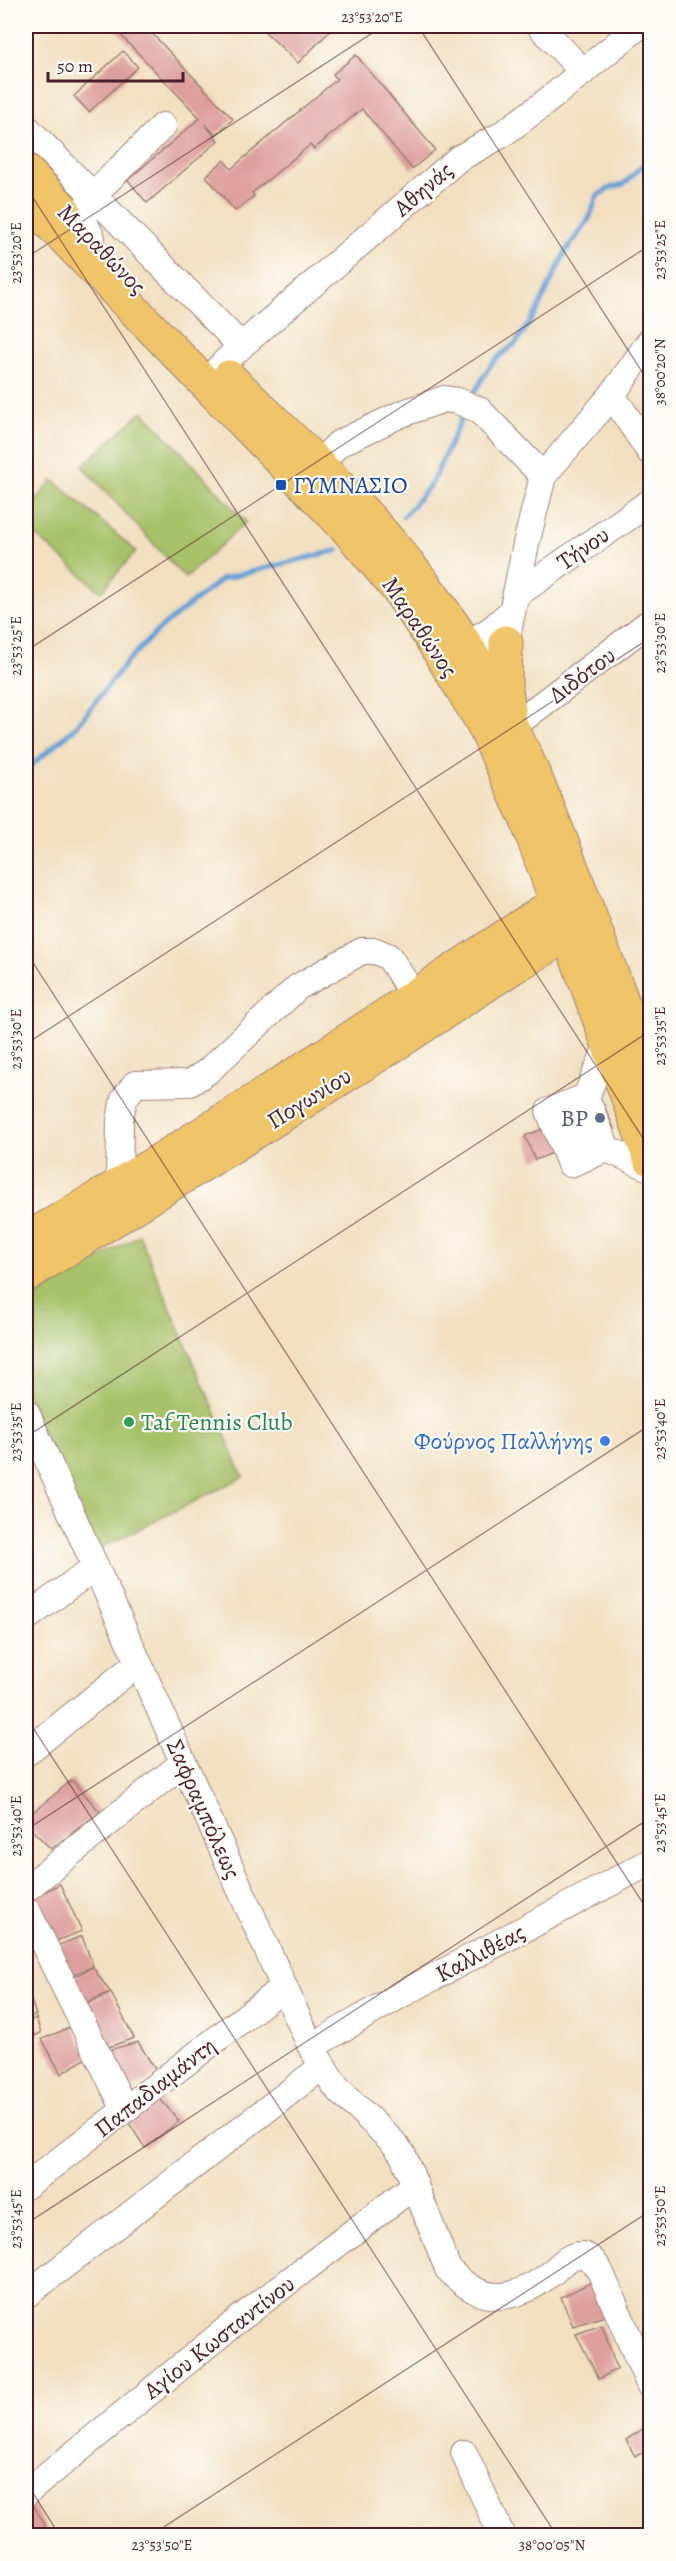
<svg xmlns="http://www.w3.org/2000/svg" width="676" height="2561" font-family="Alegreya,serif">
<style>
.green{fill:#a6c168;stroke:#78704a;stroke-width:1.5}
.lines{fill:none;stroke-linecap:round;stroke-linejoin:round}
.stream{stroke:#66a0d5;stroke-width:5}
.building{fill:#dd9e9c}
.minor-casing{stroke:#9e7f76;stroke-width:28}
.major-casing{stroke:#9e7f76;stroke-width:35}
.minor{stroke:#fff;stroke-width:26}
.major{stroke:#f0c469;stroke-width:33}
.ticks{fill:none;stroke:#4a1f2b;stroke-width:1.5;stroke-opacity:0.45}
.transit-dot{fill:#1a4fb4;stroke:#fdfcf7;stroke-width:2}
.service-dot{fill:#5c6f8a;stroke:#fdfcf7;stroke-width:2}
.leisure-dot{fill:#2e9e5b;stroke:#fdfcf7;stroke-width:2}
.shop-dot{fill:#3f7fe0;stroke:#fdfcf7;stroke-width:2}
.labels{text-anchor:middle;stroke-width:4.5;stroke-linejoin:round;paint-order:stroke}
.street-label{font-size:24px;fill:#4a1f2b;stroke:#fdfcf7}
.transit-label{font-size:24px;fill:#164399;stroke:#fdfcf7;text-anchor:start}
.service-label{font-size:24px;fill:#4e5e75;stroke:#fdfcf7;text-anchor:end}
.leisure-label{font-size:24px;fill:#27864d;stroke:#fdfcf7;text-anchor:start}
.shop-label{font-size:24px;fill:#366cbe;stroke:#fdfcf7;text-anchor:end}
.neatline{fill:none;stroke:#4a1f2b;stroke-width:2}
.ticks-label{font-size:15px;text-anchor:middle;fill:#4a1f2b}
</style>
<rect width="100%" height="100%" fill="#fdfcf7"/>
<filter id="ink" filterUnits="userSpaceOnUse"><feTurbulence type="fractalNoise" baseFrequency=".0167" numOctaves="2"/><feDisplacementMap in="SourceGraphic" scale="12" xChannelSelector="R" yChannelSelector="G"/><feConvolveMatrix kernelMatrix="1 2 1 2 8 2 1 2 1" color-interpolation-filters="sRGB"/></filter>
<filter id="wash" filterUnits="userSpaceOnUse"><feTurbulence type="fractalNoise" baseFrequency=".008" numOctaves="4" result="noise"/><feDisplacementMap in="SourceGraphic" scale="24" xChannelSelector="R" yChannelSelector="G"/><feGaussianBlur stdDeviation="1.35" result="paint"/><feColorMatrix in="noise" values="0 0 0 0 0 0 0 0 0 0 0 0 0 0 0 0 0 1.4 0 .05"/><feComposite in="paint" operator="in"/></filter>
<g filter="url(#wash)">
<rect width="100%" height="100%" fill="#f1dfc0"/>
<g class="green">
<path d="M 143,411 L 246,522 L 185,578 L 82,466 Z"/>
<path d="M 53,480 L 136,551 L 101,592 L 26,527 L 26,513 Z"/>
<path d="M 139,1235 L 243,1477 L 95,1551 L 26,1393 L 26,1302 Z"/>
</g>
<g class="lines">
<g class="stream">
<path d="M 471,398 L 488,369 L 497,358 L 516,343 L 536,313 L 566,251 L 589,219 L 597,196 L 610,188 L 624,184 L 650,158"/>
<path d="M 403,517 L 432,483 L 465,411"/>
<path d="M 26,770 L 76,727 L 124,665 L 158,630 L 222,579 L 339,550"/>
</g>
</g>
<g id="blocks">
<g class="building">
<path d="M 112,26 L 145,26 L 233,119 L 216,135 L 205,124 L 218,141 L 147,203 L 128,180 L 200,118 Z"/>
<path d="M 259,26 L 332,26 L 334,27 L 298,63 Z"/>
<path d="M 123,51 L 138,67 L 89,112 L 74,96 Z"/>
<path d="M 356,55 L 435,150 L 412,169 L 362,109 L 314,149 L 310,145 L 252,193 L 254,196 L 235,211 L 206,176 L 224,160 L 231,169 L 337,79 L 333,74 Z"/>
<path d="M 604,1105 L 614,1129 L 535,1160 L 525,1136 Z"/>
<path d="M 72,1780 L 100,1812 L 51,1849 L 26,1824 L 26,1818 Z"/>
<path d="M 60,1884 L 82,1931 L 48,1944 L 30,1899 Z"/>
<path d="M 82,1936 L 93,1966 L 65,1978 L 49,1949 Z"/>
<path d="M 93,1967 L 110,1992 L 80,2005 L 68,1980 Z"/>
<path d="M 26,1984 L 36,2015 L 26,2018 Z"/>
<path d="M 111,1993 L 134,2038 L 103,2049 L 82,2006 Z"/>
<path d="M 36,2018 L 41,2033 L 26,2039 L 26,2022 Z"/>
<path d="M 73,2026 L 88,2057 L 61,2074 L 42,2039 Z"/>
<path d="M 138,2042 L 158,2074 L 125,2091 L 105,2051 Z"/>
<path d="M 156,2094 L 179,2121 L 145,2148 L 125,2117 Z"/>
<path d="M 592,2282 L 608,2315 L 573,2326 L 561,2297 Z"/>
<path d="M 602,2325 L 617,2369 L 599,2379 L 576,2334 Z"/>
<path d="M 650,2424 L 650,2450 L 635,2456 L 626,2440 Z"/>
<path d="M 32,2502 L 50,2536 L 26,2536 L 26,2506 Z"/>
</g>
</g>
</g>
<g filter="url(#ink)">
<use href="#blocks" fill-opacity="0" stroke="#9e7f76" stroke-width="1.5"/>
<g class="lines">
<defs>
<g id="minor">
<path d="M 540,26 L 583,72"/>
<path d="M 26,127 L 241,346"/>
<path d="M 92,238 C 82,219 81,214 92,196 L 163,126"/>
<path d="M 219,368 L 241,346 L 458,159 L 501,135 L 542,105 L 639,26"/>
<path d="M 612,395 L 650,452"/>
<path d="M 319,464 L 338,444 L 401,414 L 444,399 L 458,401 L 479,410 L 543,476"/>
<path d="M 516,595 L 650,502"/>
<path d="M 490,653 L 506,642 L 526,544 L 543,476 L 612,395 L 650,341"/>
<path d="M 451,654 L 492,629 L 512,611"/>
<path d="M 512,727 L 650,622"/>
<path d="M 586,1097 L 549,1111 L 570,1164 L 607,1149 L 650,1168"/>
<path d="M 569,1104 L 590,1156"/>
<path d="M 607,1149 L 586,1097 L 608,1044"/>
<path d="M 119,1186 L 120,1119 L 124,1099 L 135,1084 L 190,1083 L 208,1071 L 298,987 L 362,951 L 376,951 L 389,957 L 414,996"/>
<path d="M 26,1412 L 311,2047 L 336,2087 L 393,2142 L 403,2155 L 448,2269 C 483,2307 515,2302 553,2272 C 560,2265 569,2255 580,2255 C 589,2254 595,2264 600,2271 L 650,2386"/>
<path d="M 26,1618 L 95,1567"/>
<path d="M 26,1753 L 138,1663"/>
<path d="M 26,1889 L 183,1763"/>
<path d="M 28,1912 L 125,2110"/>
<path d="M 311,2047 L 404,1993 L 650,1862"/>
<path d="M 26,2186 L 284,1987"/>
<path d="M 26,2295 L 323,2066"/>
<path d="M 464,2453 L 502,2536"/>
<path d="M 26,2493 L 238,2320 L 415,2185"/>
</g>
<g id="major">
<path d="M 26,171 L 64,210"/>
<path d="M 26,199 L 347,529 L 398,590 L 430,637 L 483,724 L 527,821 L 650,1159"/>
<path d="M 229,377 C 302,448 378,519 438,603 C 509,702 551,810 593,924 C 612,975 632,1025 650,1076"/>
<path d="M 506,642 L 505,685 L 509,710"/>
<path d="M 26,1239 C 203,1139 371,1024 542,912 L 575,894"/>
<path d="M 26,1275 L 396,1044 L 512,968 L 586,924"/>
</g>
</defs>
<use href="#minor" class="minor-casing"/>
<use href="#major" class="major-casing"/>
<use href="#minor" class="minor"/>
<use href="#major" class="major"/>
</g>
</g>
<path class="ticks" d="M 418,26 L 650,384M 26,187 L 650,1149M 26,258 L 383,26M 26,651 L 650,245M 26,952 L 650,1914M 26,1044 L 650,638M 26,1437 L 650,1031M 26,1717 L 557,2536M 26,1830 L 650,1425M 26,2224 L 650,1818M 26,2482 L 60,2536M 150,2536 L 650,2211"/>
<rect class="transit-dot" x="275" y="479" width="12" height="12" rx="3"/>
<circle class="service-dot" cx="600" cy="1118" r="6"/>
<circle class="leisure-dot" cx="129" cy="1422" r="6"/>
<circle class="shop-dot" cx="605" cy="1441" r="6"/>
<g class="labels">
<g class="street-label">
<text transform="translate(423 189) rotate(-41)" y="8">Αθηνάς</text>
<text transform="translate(102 249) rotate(46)" y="8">Μαραθώνος</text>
<text transform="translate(583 548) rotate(-35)" y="8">Τήνου</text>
<text transform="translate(420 627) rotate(56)" y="8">Μαραθώνος</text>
<text transform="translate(582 675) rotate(-37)" y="8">Διδότου</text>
<text transform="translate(309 1098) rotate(-32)" y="8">Πογωνίου</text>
<text transform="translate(204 1809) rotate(66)" y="8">Σαφραμπόλεως</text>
<text transform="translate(480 1953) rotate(-28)" y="8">Καλλιθέας</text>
<text transform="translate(155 2087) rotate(-38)" y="8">Παπαδιαμάντη</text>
<text transform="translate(219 2337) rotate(-38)" y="8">Αγίου Κωσταντίνου</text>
</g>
<g class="transit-label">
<text x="293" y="493">ΓΥΜΝΑΣΙΟ</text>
</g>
<g class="service-label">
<text x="588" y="1126">BP</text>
</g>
<g class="leisure-label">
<text x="141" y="1430">Taf Tennis Club</text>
</g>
<g class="shop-label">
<text x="593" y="1449">Φούρνος Παλλήνης</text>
</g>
</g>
<rect width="676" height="2561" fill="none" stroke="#fdfcf7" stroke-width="66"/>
<path d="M48 72v9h135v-9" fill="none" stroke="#4a1f2b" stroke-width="3"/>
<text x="57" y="72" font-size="18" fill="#4a1f2b" stroke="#fdfcf7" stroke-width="4.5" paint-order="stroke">50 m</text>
<rect x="33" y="33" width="610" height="2495" class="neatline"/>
<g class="ticks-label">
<text x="372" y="22">23°53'20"E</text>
<text transform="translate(660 250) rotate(-90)" y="5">23°53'25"E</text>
<text transform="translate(16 253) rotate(-90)" y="5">23°53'20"E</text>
<text transform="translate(660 372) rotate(-90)" y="5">38°00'20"N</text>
<text transform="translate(660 643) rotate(-90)" y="5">23°53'30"E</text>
<text transform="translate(16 646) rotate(-90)" y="5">23°53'25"E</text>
<text transform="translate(660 1036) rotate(-90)" y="5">23°53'35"E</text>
<text transform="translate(16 1039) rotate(-90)" y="5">23°53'30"E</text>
<text transform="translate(660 1429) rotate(-90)" y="5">23°53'40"E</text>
<text transform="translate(16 1432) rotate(-90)" y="5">23°53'35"E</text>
<text transform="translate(660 1823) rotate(-90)" y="5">23°53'45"E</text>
<text transform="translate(16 1826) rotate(-90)" y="5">23°53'40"E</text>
<text transform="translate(660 2216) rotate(-90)" y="5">23°53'50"E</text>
<text transform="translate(16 2219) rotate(-90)" y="5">23°53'45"E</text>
<text x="162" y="2550">23°53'50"E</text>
<text x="552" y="2550">38°00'05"N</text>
</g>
</svg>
